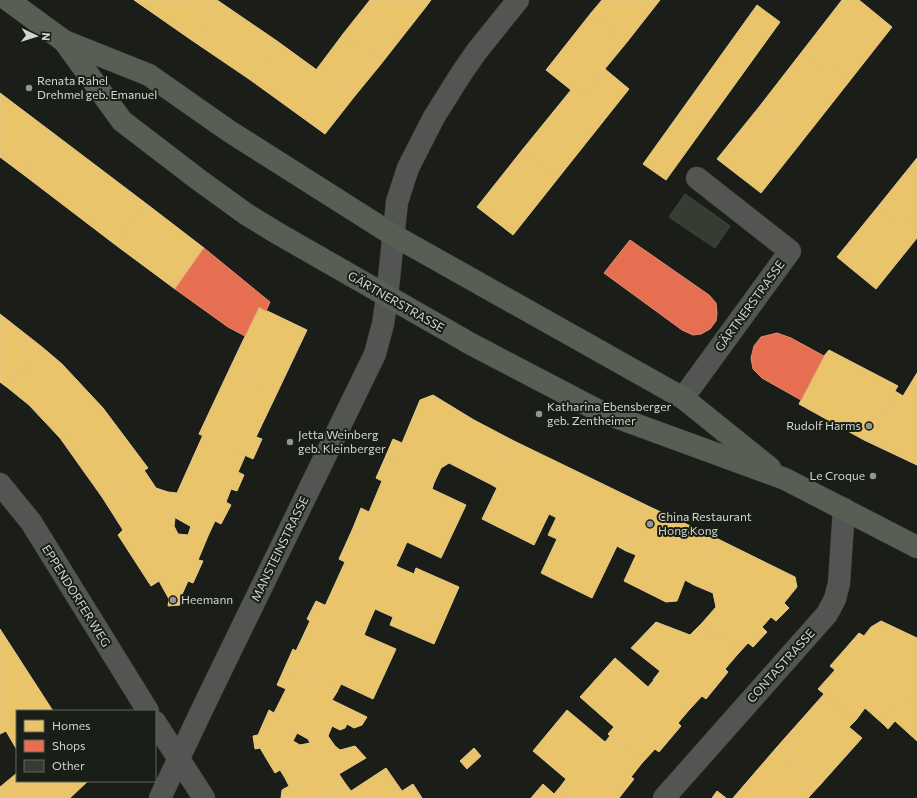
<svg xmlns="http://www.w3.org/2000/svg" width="917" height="798" font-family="Commissioner,sans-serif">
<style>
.homes{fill:#e9c46a;stroke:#e2c989;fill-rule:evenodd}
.shops{fill:#e76f51;stroke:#e18e77}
.building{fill:#373c33;stroke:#444642}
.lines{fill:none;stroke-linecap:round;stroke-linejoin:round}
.minor-casing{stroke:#363835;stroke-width:23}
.tertiary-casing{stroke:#363835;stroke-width:23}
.primary-casing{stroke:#363835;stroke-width:23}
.minor{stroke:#535552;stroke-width:22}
.tertiary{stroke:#535552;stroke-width:22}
.primary{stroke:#595e55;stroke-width:22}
.poi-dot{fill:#929590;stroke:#191e17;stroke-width:1.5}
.labels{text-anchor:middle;stroke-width:4;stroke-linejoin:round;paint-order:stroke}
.poi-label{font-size:12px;fill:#d2d5d0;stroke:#191e17;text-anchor:start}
.street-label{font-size:12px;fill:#d2d5d0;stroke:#191e17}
</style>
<rect width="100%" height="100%" fill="#1a1d18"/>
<g class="homes">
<path d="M 134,0 L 217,0 L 190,39 Z"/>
<path d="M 217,0 L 277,41 L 249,79 L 190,39 Z"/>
<path d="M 370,0 L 416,0 L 425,8 L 381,64 L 343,34 Z"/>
<path d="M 416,0 L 431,0 L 425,8 Z"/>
<path d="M 602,0 L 660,0 L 627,42 L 591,13 Z"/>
<path d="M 842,0 L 859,0 L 892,27 L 848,83 L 804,49 Z"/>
<path d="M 757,5 L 780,22 L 666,180 L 643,164 Z"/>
<path d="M 591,13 L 627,42 L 581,98 L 546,70 Z"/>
<path d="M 343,34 L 381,64 L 354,97 L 316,70 Z"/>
<path d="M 277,41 L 354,97 L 325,134 L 249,79 Z"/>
<path d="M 804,49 L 848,83 L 803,140 L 759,107 Z"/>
<path d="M 605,69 L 629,89 L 559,177 L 523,149 L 571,90 L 581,98 Z"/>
<path d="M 0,93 L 53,133 L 24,175 L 0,157 Z"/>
<path d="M 759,107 L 803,140 L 761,193 L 717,159 Z"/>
<path d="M 53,133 L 148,205 L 117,246 L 24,175 Z"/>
<path d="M 523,149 L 559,177 L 513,235 L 477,207 Z"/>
<path d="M 917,158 L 917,233 L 880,204 Z"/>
<path d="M 880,204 L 917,233 L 917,238 L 876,289 L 837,257 Z"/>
<path d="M 148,205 L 204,248 L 175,289 L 117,246 Z"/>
<path d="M 259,307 L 307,330 L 278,391 L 230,368 Z"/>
<path d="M 0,314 L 42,347 L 8,388 L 0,382 Z"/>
<path d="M 42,347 L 62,364 L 103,408 L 60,438 L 29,405 L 8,388 Z"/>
<path d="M 829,350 L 898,386 L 864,440 L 799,404 L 824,356 Z"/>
<path d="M 230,368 L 278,391 L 256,437 L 262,439 L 253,459 L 199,434 Z"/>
<path d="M 917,373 L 917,465 L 864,440 L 895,391 L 903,396 Z"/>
<path d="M 433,395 L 474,420 L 514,441 L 492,485 L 449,463 L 441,468 L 434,483 L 384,460 L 393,439 L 402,443 L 420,400 Z"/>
<path d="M 103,408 L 148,468 L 102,497 L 60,438 Z"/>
<path d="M 203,435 L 245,456 L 238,472 L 244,475 L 237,491 L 231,489 L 226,502 L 231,505 L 221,524 L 215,521 L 208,536 L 165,512 L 168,492 L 177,493 Z"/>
<path d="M 514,441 L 578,472 L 557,518 L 549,514 L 534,545 L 482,519 L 497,488 L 492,485 Z"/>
<path d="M 384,460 L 434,483 L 432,489 L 466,505 L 441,558 L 407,542 L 403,551 L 353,528 L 361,508 L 369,512 L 382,481 L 376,478 Z"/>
<path d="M 144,470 L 156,488 L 168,492 L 165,512 L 175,518 L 174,526 L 178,534 L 188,535 L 191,526 L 208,536 L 198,560 L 203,561 L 193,583 L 188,581 L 180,599 L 180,605 L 168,606 L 169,599 L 159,581 L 151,586 L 118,535 L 123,530 L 102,497 Z"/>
<path d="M 578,472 L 648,506 L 626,551 L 617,546 L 592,598 L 541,573 L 557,539 L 548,535 Z"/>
<path d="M 648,506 L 716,538 L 694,585 L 685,580 L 677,601 L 666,602 L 624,581 L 636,555 L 626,551 Z"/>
<path d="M 353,528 L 403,551 L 396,566 L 414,574 L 416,568 L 459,587 L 434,644 L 390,625 L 393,617 L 375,609 L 368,625 L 325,606 L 345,562 L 339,559 Z"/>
<path d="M 716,538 L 795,577 L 797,587 L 784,603 L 789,608 L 776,621 L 771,617 L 762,627 L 767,632 L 753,647 L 748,643 L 737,655 L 702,623 L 716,607 L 713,593 L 694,585 Z"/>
<path d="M 316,601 L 368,625 L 364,635 L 396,649 L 373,699 L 341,684 L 337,692 L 285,667 L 293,649 L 296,651 L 310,621 L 307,619 Z"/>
<path d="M 881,621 L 917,638 L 917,685 L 883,724 L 865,708 L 856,720 L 818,689 L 835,670 L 830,666 L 859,633 L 864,636 L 871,627 Z"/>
<path d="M 656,622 L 690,635 L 702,623 L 737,655 L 725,669 L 728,672 L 706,699 L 702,696 L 689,710 L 653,680 L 660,671 L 631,648 Z"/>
<path d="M 0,629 L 53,711 L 17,711 L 17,750 L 6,731 L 0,734 Z"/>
<path d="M 615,658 L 648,687 L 654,680 L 689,710 L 678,723 L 681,726 L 659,752 L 655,749 L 642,763 L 610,736 L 608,734 L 614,727 L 580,697 Z"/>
<path d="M 285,667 L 337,692 L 332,700 L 367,717 L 362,725 L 354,728 L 347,724 L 345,728 L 340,730 L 332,726 L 328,736 L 335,746 L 340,750 L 355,746 L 366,758 L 339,774 L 345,783 L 322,798 L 281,798 L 282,790 L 289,786 L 285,778 L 280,770 L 275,773 L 260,748 L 255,749 L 253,736 L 258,735 L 269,710 L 274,713 L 286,689 L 277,685 ZM 297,733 L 308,739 L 310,743 L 300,745 L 293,741 Z"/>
<path d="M 917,685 L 917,741 L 895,721 L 888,729 L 883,724 Z"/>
<path d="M 824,694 L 856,720 L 849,727 L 862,738 L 820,785 L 777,747 Z"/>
<path d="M 567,710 L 605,742 L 610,736 L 642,763 L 631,777 L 634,779 L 619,798 L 572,798 L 560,787 L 566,779 L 533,751 Z"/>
<path d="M 777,747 L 820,785 L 808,798 L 733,798 Z"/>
<path d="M 474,748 L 481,756 L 467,769 L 460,761 Z"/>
<path d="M 386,768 L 402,791 L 413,784 L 422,798 L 322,798 L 345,783 L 351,791 Z"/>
<path d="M 17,773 L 17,781 L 88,781 L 70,798 L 0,798 L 0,787 Z"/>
<path d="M 543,784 L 554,794 L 560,787 L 572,798 L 531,798 Z"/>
<path d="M 717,791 L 726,798 L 712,798 Z"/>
</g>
<g class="shops">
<path d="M 630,240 L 709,295 L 716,303 L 717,313 L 716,321 L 710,329 L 701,334 L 693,335 L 682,330 L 604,273 Z"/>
<path d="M 204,248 L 270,302 L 266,311 L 259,307 L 245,336 L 228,327 L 175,289 Z"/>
<path d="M 777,333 L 791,338 L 824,356 L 801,400 L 762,378 L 753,369 L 751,358 L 754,346 L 761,337 Z"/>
</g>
<path class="building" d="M 685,194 L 730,226 L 715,248 L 669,217 Z"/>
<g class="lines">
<defs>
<g id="minor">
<path d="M 683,398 L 790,251 L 697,178"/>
<path d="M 0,484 L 31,522 L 148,711"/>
<path d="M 155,722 L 204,798"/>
<path d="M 664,798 L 827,614 L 835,599 L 839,583 L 844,509"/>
</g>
<path id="tertiary" d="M 160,798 L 209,695 L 375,354 L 383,324 L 387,297 L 397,202 L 408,168 L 434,117 L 461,74 L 477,51 L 518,0"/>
<g id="primary">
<path d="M 8,0 L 64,41 L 149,75 L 229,131 L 393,235 L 683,398 L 770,468"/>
<path d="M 64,41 L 122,121 L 199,180 L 246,214 L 277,233 L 471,344 L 599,411 L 785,479 L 917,547"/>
</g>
</defs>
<use href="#minor" class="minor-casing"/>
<use href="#tertiary" class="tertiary-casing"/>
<use href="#primary" class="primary-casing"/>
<use href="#minor" class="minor"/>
<use href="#tertiary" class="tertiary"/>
<use href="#primary" class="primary"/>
</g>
<g class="poi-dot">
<circle cx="29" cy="88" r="4"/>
<circle cx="539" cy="414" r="4"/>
<circle cx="869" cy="426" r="4"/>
<circle cx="290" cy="442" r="4"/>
<circle cx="873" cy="476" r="4"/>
<circle cx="650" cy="524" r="4"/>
<circle cx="173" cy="600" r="4"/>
</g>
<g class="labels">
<g class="poi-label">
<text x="37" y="85">Renata Rahel<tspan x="37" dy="14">Drehmel geb. Emanuel</tspan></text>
<text x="547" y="411">Katharina Ebensberger<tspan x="547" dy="14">geb. Zentheimer</tspan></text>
<text x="861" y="430" text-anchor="end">Rudolf Harms</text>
<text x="298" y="439">Jetta Weinberg<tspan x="298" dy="14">geb. Kleinberger</tspan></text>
<text x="865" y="480" text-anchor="end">Le Croque</text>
<text x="658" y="521">China Restaurant<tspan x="658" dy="14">Hong Kong</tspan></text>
<text x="181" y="604">Heemann</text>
</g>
<g class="street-label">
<text transform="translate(396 302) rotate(30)" y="4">GÄRTNERSTRASSE</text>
<text transform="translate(750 306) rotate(-54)" y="4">GÄRTNERSTRASSE</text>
<text transform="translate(280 549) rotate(-64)" y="4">MANSTEINSTRASSE</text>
<text transform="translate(76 596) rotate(58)" y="4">EPPENDORFER WEG</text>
<text transform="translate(781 666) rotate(-48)" y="4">CONTASTRASSE</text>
</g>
</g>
<rect x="16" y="710" width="140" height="72" fill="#191e17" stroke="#636761"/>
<rect x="24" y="720" width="20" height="12" fill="#e9c46a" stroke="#636761"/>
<text x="52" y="730" font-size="12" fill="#d2d5d0">Homes</text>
<rect x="24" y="740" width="20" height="12" fill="#e76f51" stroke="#636761"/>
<text x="52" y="750" font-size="12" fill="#d2d5d0">Shops</text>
<rect x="24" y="760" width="20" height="12" fill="#373c33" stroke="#636761"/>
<text x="52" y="770" font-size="12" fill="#d2d5d0">Other</text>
<g transform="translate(36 36) rotate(94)" stroke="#191e17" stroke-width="3" paint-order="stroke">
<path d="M0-3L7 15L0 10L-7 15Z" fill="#d2d5d0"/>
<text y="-6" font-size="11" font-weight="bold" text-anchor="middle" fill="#d2d5d0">N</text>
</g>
</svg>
